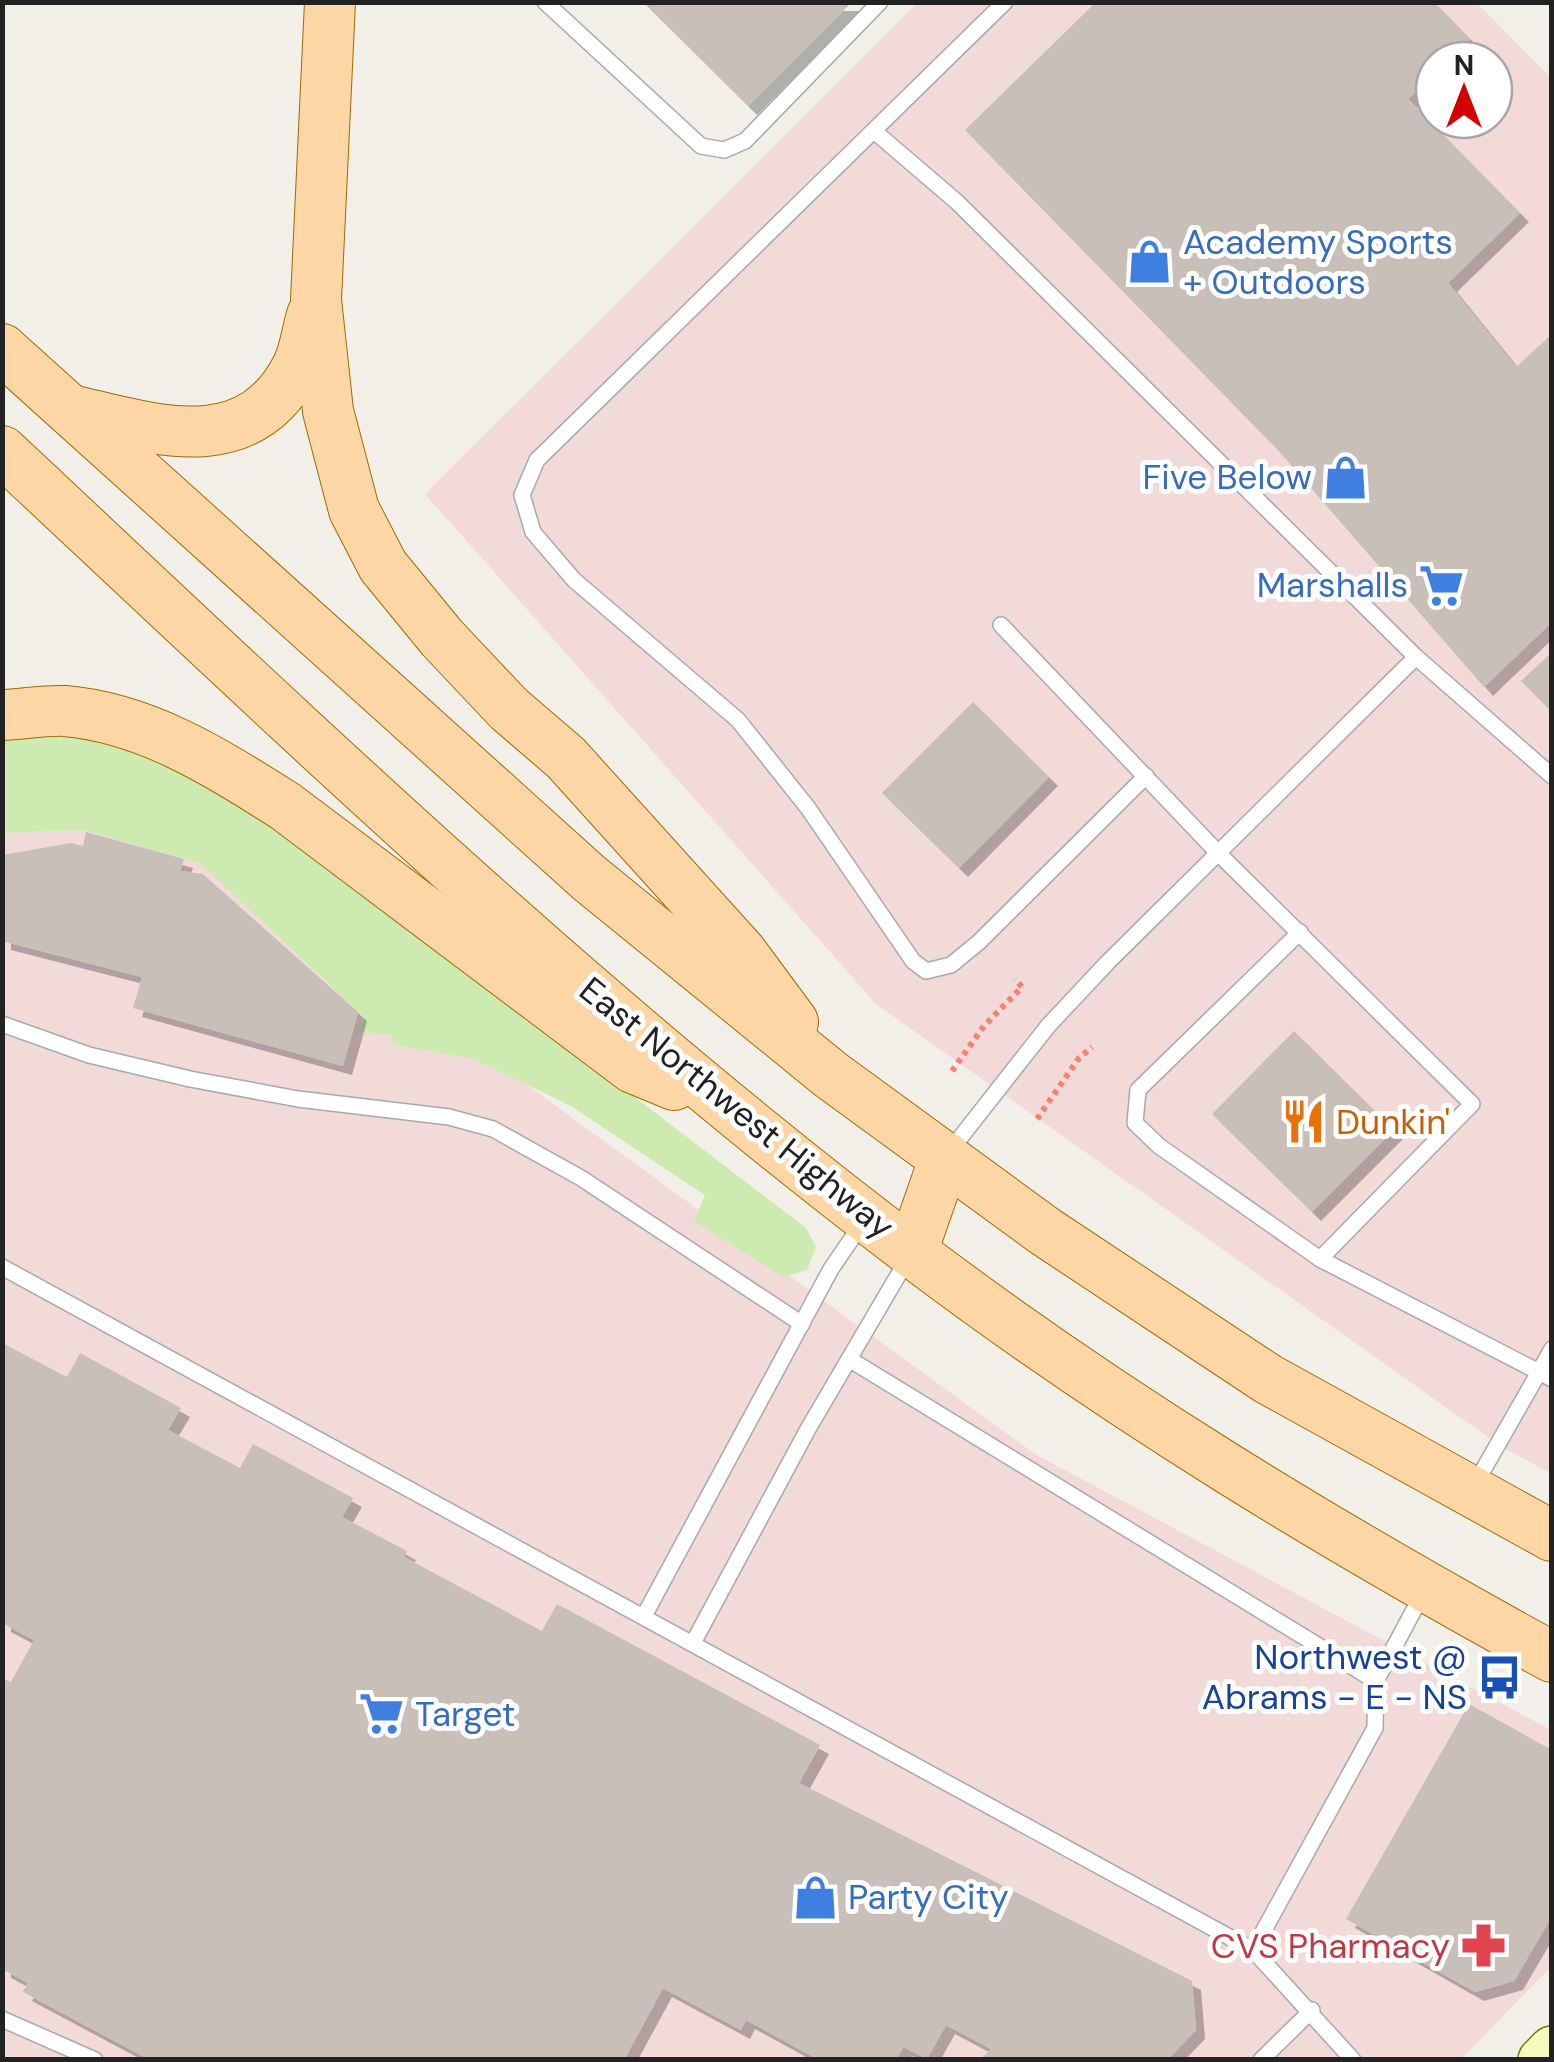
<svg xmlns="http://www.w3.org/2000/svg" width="1554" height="2062" font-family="'DM Sans',sans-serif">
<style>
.commercial{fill:#f2dad9;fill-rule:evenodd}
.grass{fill:#cdebb0}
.building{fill:#c7bfb8;filter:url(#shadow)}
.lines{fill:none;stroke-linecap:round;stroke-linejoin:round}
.service-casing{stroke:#a9a9a9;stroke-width:18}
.secondary-casing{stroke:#707d05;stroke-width:48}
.primary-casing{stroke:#a06b00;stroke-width:52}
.path{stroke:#fa8072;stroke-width:6;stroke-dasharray:5 5;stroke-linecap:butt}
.service{stroke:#fff;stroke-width:15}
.secondary{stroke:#f7fabf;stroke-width:45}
.primary{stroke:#fcd6a4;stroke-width:50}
.labels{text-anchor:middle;stroke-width:10;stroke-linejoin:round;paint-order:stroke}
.shop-label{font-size:35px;fill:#366cbe;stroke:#fff;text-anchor:start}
.street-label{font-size:35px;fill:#222;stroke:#fff}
.food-label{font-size:35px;fill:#c56008;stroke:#fff;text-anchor:start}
.transit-label{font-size:35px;fill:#164399;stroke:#fff;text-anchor:end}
.health-label{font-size:35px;fill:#be3a42;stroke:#fff;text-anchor:end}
</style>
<defs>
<filter id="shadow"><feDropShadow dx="9" dy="9" stdDeviation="0" flood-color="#0004"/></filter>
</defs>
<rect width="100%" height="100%" fill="#f2efe9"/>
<g class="commercial">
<path d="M 917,3 L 1477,3 L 1551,78 L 1551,1473 L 1502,1447 L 876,1004 L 425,494 ZM 1434,60 L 1494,60 L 1494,120 L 1434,120 Z"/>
<path d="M 84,830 L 221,863 L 1035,1454 L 1551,1730 L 1551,1967 L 1461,2059 L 3,2059 L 2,833 Z"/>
</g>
<path class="grass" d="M 2,729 L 94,735 L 228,786 L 806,1228 L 816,1247 L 807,1270 L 783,1277 L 694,1221 L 705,1195 L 569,1105 L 474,1059 L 392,1044 L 392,1035 L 360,1032 L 364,1017 L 200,863 L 84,830 L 3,833 Z"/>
<g class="building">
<path d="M 643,2 L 852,2 L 748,106 Z"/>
<path d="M 1096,2 L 1434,2 L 1470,39 L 1448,60 L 1434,60 L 1434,74 L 1408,99 L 1520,213 L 1448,283 L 1516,367 L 1552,334 L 1552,622 L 1484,687 L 1277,449 L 965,130 Z"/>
<path d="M 1552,652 L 1552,712 L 1521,681 Z"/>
<path d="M 973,702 L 1049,777 L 959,868 L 882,793 Z"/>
<path d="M 86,832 L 184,859 L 180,871 L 203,874 L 358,1012 L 343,1066 L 133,1008 L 142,977 L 2,941 L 2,855 L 71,843 L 83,846 Z"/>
<path d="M 1294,1031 L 1394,1130 L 1312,1212 L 1212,1114 Z"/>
<path d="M 2,1343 L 67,1377 L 80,1353 L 181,1408 L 168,1430 L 240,1468 L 253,1444 L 353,1498 L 342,1517 L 407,1551 L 404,1557 L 542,1631 L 557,1604 L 820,1745 L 799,1783 L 1192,1981 L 1196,2030 L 1167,2060 L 980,2060 L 991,2049 L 946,2025 L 927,2059 L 903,2047 L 896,2060 L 819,2060 L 746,2020 L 741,2030 L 663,1988 L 624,2060 L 150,2060 L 23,1992 L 28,1983 L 2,1969 L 2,1678 L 11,1682 L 34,1640 L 2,1623 Z"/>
<path d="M 1469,1704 L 1552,1750 L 1552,1916 L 1514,1981 L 1475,1992 L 1346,1919 Z"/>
</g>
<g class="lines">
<defs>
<g id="service">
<path d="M 545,2 L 701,146 L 724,150 L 745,141 L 880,2"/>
<path d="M 1005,2 L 537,460 L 522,495 L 533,532 L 574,580 L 738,720 L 808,808 L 913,961 L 926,971 L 951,965 L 979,942 L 1146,776"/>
<path d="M 874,131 L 957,202 L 1416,657 L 1552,776"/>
<path d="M 1001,625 L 1219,854 L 1472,1104 L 1320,1259 L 1539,1372 L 1474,1486"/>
<path d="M 1300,932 L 1138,1090 L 1135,1123 L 1159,1146 L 1320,1259"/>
<path d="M 2,1024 L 89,1055 L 190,1079 L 298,1099 L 449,1117 L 493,1129 L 581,1178 L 802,1324"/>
<path d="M 949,1152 L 1048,1026 L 1108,962 L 1416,657"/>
<path d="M 2,1267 L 1253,1950 L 1353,2060"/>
<path d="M 1552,1349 L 1539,1372 L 1552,1379"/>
<path d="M 849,1359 L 1376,1681 L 1423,1593"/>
<path d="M 644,1616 L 831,1269 L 863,1222"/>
<path d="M 693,1643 L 808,1429 L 910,1255"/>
<path d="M 1253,1950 L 1375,1728 L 1376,1681"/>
<path d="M 2,2019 L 95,2060"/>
<path d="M 1261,2060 L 1312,2010"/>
</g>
<path id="secondary" d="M 1541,2060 L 1552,2049"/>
<g id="primary">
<path d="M 330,2 L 316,300 L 328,411 L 354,510 L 383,566 L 442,638 L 509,709 L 566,758 L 742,953 L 793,1022"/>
<path d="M 2,349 L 589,878 L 831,1075 L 1046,1232 L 1268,1379 L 1552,1536"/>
<path d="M 75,411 C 156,430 249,461 297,367 C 305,352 307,331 312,315"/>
<path d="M 2,451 C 298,728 592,1011 916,1255 C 1117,1407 1331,1536 1552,1657"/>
<path d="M 2,715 C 23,714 45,710 65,711 C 147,718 217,763 285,806 L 633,1068 L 674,1085"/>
<path d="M 912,1252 L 945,1157"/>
</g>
</defs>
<use href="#service" class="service-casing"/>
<use href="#secondary" class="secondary-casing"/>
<use href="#primary" class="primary-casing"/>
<g class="path">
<path d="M 952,1071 L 984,1026 L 1022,987 L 1015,979"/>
<path d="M 1037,1119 L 1079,1058 L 1092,1047"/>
</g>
<use href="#service" class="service"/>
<use href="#secondary" class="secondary"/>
<use href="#primary" class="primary"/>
</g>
<defs>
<symbol id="shop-bare" viewBox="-9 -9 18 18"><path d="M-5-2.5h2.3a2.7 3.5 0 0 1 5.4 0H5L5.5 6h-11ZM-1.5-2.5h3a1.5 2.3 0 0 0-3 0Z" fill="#3f7fe0" stroke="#fff" stroke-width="2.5" paint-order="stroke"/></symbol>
<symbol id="supermarket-bare" viewBox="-9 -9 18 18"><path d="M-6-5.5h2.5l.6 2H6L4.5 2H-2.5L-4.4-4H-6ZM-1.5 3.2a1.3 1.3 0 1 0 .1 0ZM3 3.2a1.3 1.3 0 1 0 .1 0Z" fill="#3f7fe0" stroke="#fff" stroke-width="2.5" paint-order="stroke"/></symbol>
<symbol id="restaurant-bare" viewBox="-9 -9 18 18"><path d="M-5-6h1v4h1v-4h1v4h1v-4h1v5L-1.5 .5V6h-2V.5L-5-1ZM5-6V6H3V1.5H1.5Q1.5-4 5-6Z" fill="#e8710a" stroke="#fff" stroke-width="2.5" paint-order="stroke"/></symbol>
<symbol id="bus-bare" viewBox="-9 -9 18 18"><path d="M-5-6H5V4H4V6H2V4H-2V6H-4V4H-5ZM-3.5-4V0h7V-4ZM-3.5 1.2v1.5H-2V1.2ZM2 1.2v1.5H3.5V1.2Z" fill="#1a4fb4" stroke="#fff" stroke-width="2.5" paint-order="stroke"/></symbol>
<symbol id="pharmacy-bare" viewBox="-9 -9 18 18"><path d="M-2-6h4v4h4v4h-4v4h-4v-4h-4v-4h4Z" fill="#e0444e" stroke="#fff" stroke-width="2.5" paint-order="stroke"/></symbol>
</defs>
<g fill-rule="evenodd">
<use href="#shop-bare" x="1118" y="230" width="63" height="63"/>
<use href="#shop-bare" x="1314" y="446" width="63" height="63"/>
<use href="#supermarket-bare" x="1410" y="554" width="63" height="63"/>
<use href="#restaurant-bare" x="1272" y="1090" width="63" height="63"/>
<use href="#bus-bare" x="1468" y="1646" width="63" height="63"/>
<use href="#supermarket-bare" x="350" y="1682" width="63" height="63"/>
<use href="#shop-bare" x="784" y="1866" width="63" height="63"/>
<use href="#pharmacy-bare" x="1452" y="1914" width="63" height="63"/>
</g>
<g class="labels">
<g class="shop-label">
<text x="1183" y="254">Academy Sports<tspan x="1183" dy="40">+ Outdoors</tspan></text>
<text x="1312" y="489" text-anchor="end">Five Below</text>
<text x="1408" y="597" text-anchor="end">Marshalls</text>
<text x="415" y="1726">Target</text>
<text x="848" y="1909">Party City</text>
</g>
<g class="street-label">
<text transform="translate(737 1108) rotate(39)" y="12">East Northwest Highway</text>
</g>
<g class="food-label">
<text x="1336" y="1134">Dunkin'</text>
</g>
<g class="transit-label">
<text x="1467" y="1669">Northwest @<tspan x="1467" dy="40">Abrams - E - NS</tspan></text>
</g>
<g class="health-label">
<text x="1450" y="1958">CVS Pharmacy</text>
</g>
</g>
<rect width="1554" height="2062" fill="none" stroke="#222222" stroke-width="10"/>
<g transform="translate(1464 90)"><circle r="48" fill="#ffffff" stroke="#a7a7a7" stroke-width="2.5"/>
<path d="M0-8L18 38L0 25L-18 38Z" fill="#d40000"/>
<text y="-15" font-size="28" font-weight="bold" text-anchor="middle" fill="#222222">N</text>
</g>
</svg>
